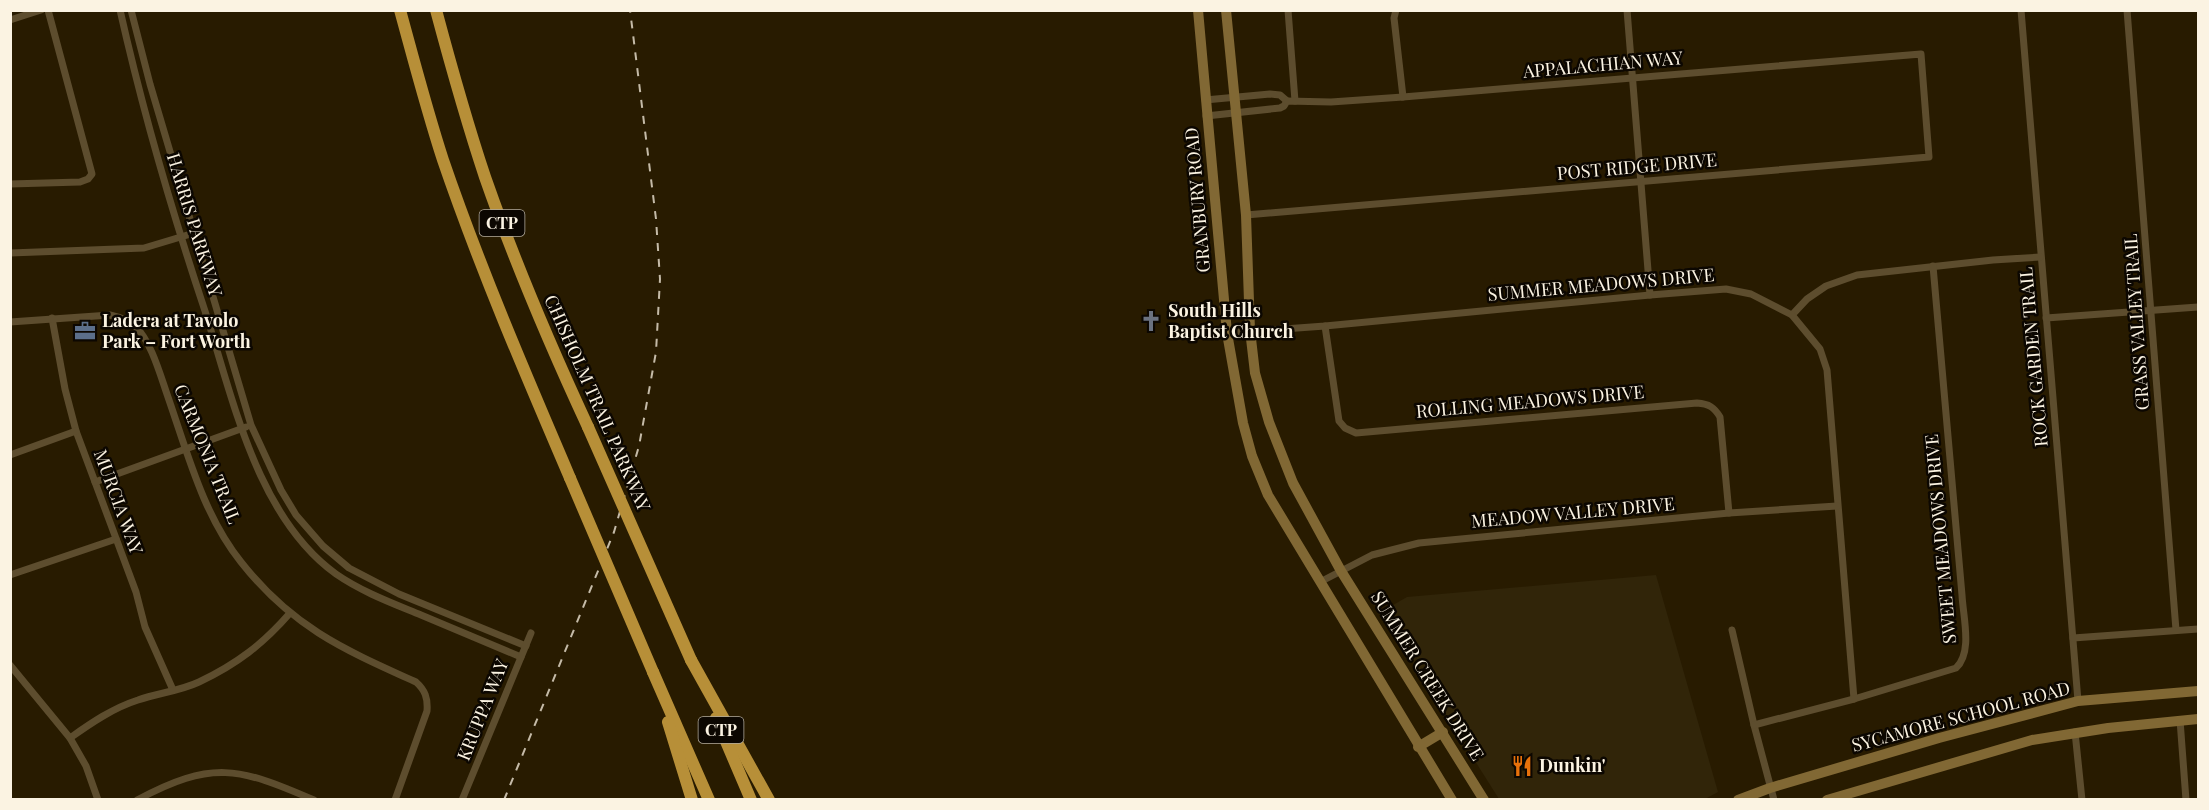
<svg xmlns="http://www.w3.org/2000/svg" width="2209" height="810" font-family="'Playfair Display',serif">
<style>
.built{fill:#312509}
.lines{fill:none;stroke-linecap:round;stroke-linejoin:round}
.minor{stroke:#5d4d2e;stroke-width:7}
.secondary{stroke:#816834;stroke-width:10}
.motorway{stroke:#b78f38;stroke-width:12}
.rail{stroke:#c5bba8;stroke-width:2;stroke-dasharray:8 8;stroke-linecap:butt}
.motorway-bridge{stroke:#b78f38;stroke-width:12}
.labels{text-anchor:middle;stroke-width:5;stroke-linejoin:round;paint-order:stroke}
.shield{fill:#0c0701;stroke:#b3ac9e;stroke-width:1.5}
.shield-label{font-size:16px;font-weight:bold;fill:#fbf3e2}
.street-label{font-size:18px;fill:#fbf3e2;stroke:#0c0701}
.poi-label{font-size:18px;font-weight:bold;fill:#fbf3e2;stroke:#0c0701;text-anchor:start}
</style>
<rect width="100%" height="100%" fill="#281b00"/>
<path class="built" d="M 1656,575 L 1718,792 L 1705,799 L 1499,799 L 1381,612 L 1407,597 Z"/>
<g class="lines">
<g class="minor">
<path d="M 120,10 C 143,112 172,212 205,311 C 233,399 257,517 336,574 C 362,592 392,603 421,615 C 454,629 488,643 521,657"/>
<path d="M 131,10 L 150,84 L 251,425 L 281,490 L 296,515 L 323,546 L 349,568 L 399,594 L 526,646"/>
<path d="M 1288,10 L 1295,101"/>
<path d="M 1396,10 L 1394,18 L 1403,97"/>
<path d="M 1627,10 L 1650,295"/>
<path d="M 2021,10 L 2078,701"/>
<path d="M 2127,10 L 2176,630"/>
<path d="M 10,20 L 41,10"/>
<path d="M 1205,100 L 1270,94 L 1280,95 L 1287,101"/>
<path d="M 1206,116 L 1280,108 L 1284,106 L 1287,101 L 1331,102 L 1403,97 L 1921,54 L 1929,157 L 1246,215"/>
<path d="M 10,184 L 80,182 L 88,179 L 92,174 L 48,10"/>
<path d="M 10,253 L 144,248 L 194,233"/>
<path d="M 1792,315 L 1807,299 L 1826,286 L 1857,275 L 1993,260 L 2040,257"/>
<path d="M 52,318 L 65,389 L 76,431 L 136,592 L 145,627 L 173,690"/>
<path d="M 2046,318 L 2198,307"/>
<path d="M 10,322 L 110,315 C 119,317 128,320 135,326 C 152,342 161,378 169,400 C 188,455 204,516 241,562 C 292,627 343,649 416,682 C 425,690 428,698 427,711 L 395,800"/>
<path d="M 1325,326 L 1339,421 L 1345,428 L 1356,433 L 1697,403 C 1709,404 1714,407 1720,417 L 1729,513"/>
<path d="M 1227,333 L 1325,326 L 1650,295 L 1726,289 L 1751,294 L 1792,315 L 1820,349 L 1827,370 L 1854,699"/>
<path d="M 10,455 L 76,431"/>
<path d="M 95,482 L 246,427"/>
<path d="M 10,575 L 116,539"/>
<path d="M 1320,582 L 1372,555 L 1419,543 L 1729,513 L 1837,506"/>
<path d="M 1732,630 L 1754,725 L 1774,800"/>
<path d="M 2073,638 L 2198,629"/>
<path d="M 10,665 L 70,738 L 86,766 L 98,800"/>
<path d="M 2180,720 L 2186,800"/>
<path d="M 1754,725 L 1854,699 L 1956,668 C 1973,652 1963,617 1962,595 L 1933,266"/>
<path d="M 2075,732 L 2082,800"/>
<path d="M 70,738 C 91,723 113,708 138,700 C 158,693 180,691 199,682 C 237,664 263,644 290,613"/>
<path d="M 137,800 C 212,760 238,767 314,800"/>
<path d="M 462,800 L 531,633"/>
</g>
<g class="secondary">
<path d="M 1198,10 L 1227,333 L 1243,423 L 1252,456 L 1268,495 L 1452,800"/>
<path d="M 1226,10 L 1246,215 L 1250,330 L 1255,373 L 1269,422 L 1293,483 L 1341,571 L 1484,800"/>
<path d="M 1418,747 L 1443,732"/>
<path d="M 1738,800 L 1770,788 L 1939,738 L 2078,701 L 2198,691"/>
<path d="M 1827,800 L 2032,740 L 2108,728 L 2198,719"/>
</g>
<g class="motorway">
<path d="M 400,10 C 414,61 427,111 443,160 C 480,268 525,373 570,478"/>
<path d="M 436,10 C 451,66 467,123 485,177 C 515,263 550,345 588,427"/>
<path d="M 691,660 L 769,800"/>
<path d="M 653,672 L 709,800"/>
<path d="M 716,718 L 751,800"/>
<path d="M 668,722 L 692,800"/>
</g>
<path class="rail" d="M 504,800 L 614,532 L 639,446 L 656,352 L 660,279 L 656,219 L 630,10"/>
<g class="motorway-bridge">
<path d="M 588,427 L 691,660"/>
<path d="M 570,478 L 653,672"/>
</g>
</g>
<defs>
<symbol id="church-bare" viewBox="-9 -9 18 18"><path d="M-1.2-6h2.4v3.5h3.3v2.4h-3.3V6h-2.4V-.1h-3.3v-2.4h3.3Z" fill="#6b7280" stroke="#0c0701" stroke-width="2.5" paint-order="stroke"/></symbol>
<symbol id="office-bare" viewBox="-9 -9 18 18"><path d="M-6-3h4V-5.5h4V-3h4V5H-6ZM-1-4.5V-3h2v-1.5ZM-6 0V1H6V0Z" fill="#5c6f8a" stroke="#0c0701" stroke-width="2.5" paint-order="stroke"/></symbol>
<symbol id="restaurant-bare" viewBox="-9 -9 18 18"><path d="M-5-6h1v4h1v-4h1v4h1v-4h1v5L-1.5 .5V6h-2V.5L-5-1ZM5-6V6H3V1.5H1.5Q1.5-4 5-6Z" fill="#e8710a" stroke="#0c0701" stroke-width="2.5" paint-order="stroke"/></symbol>
</defs>
<g fill-rule="evenodd">
<use href="#church-bare" x="1136" y="306" width="30" height="30"/>
<use href="#office-bare" x="70" y="316" width="30" height="30"/>
<use href="#restaurant-bare" x="1507" y="751" width="30" height="30"/>
</g>
<g class="labels">
<g class="shield">
<rect x="479.5" y="210" width="45" height="26" rx="4.5"/>
<rect x="698.5" y="717" width="45" height="26" rx="4.5"/>
</g>
<g class="shield-label">
<text x="502" y="229">CTP</text>
<text x="721" y="736">CTP</text>
</g>
<g class="street-label">
<text transform="translate(1603 65) rotate(-5)" y="6">APPALACHIAN WAY</text>
<text transform="translate(1637 167) rotate(-5)" y="6">POST RIDGE DRIVE</text>
<text transform="translate(1198 200) rotate(-95)" y="6">GRANBURY ROAD</text>
<text transform="translate(194 225) rotate(73)" y="6">HARRIS PARKWAY</text>
<text transform="translate(1601 285) rotate(-5)" y="6">SUMMER MEADOWS DRIVE</text>
<text transform="translate(2137 322) rotate(-94)" y="6">GRASS VALLEY TRAIL</text>
<text transform="translate(2034 357) rotate(-95)" y="6">ROCK GARDEN TRAIL</text>
<text transform="translate(1530 402) rotate(-5)" y="6">ROLLING MEADOWS DRIVE</text>
<text transform="translate(597 403) rotate(66)" y="6">CHISHOLM TRAIL PARKWAY</text>
<text transform="translate(207 454) rotate(68)" y="6">CARMONIA TRAIL</text>
<text transform="translate(118 502) rotate(70)" y="6">MURCIA WAY</text>
<text transform="translate(1573 513) rotate(-5)" y="6">MEADOW VALLEY DRIVE</text>
<text transform="translate(1941 539) rotate(-95)" y="6">SWEET MEADOWS DRIVE</text>
<text transform="translate(1427 676) rotate(58)" y="6">SUMMER CREEK DRIVE</text>
<text transform="translate(483 710) rotate(-68)" y="6">KRUPPA WAY</text>
<text transform="translate(1961 717) rotate(-15)" y="6">SYCAMORE SCHOOL ROAD</text>
</g>
<g class="poi-label">
<text x="1168" y="317">South Hills<tspan x="1168" dy="21">Baptist Church</tspan></text>
<text x="102" y="327">Ladera at Tavolo<tspan x="102" dy="21">Park – Fort Worth</tspan></text>
<text x="1539" y="772">Dunkin'</text>
</g>
</g>
<rect width="2209" height="810" fill="none" stroke="#fbf3e2" stroke-width="24"/>
</svg>
